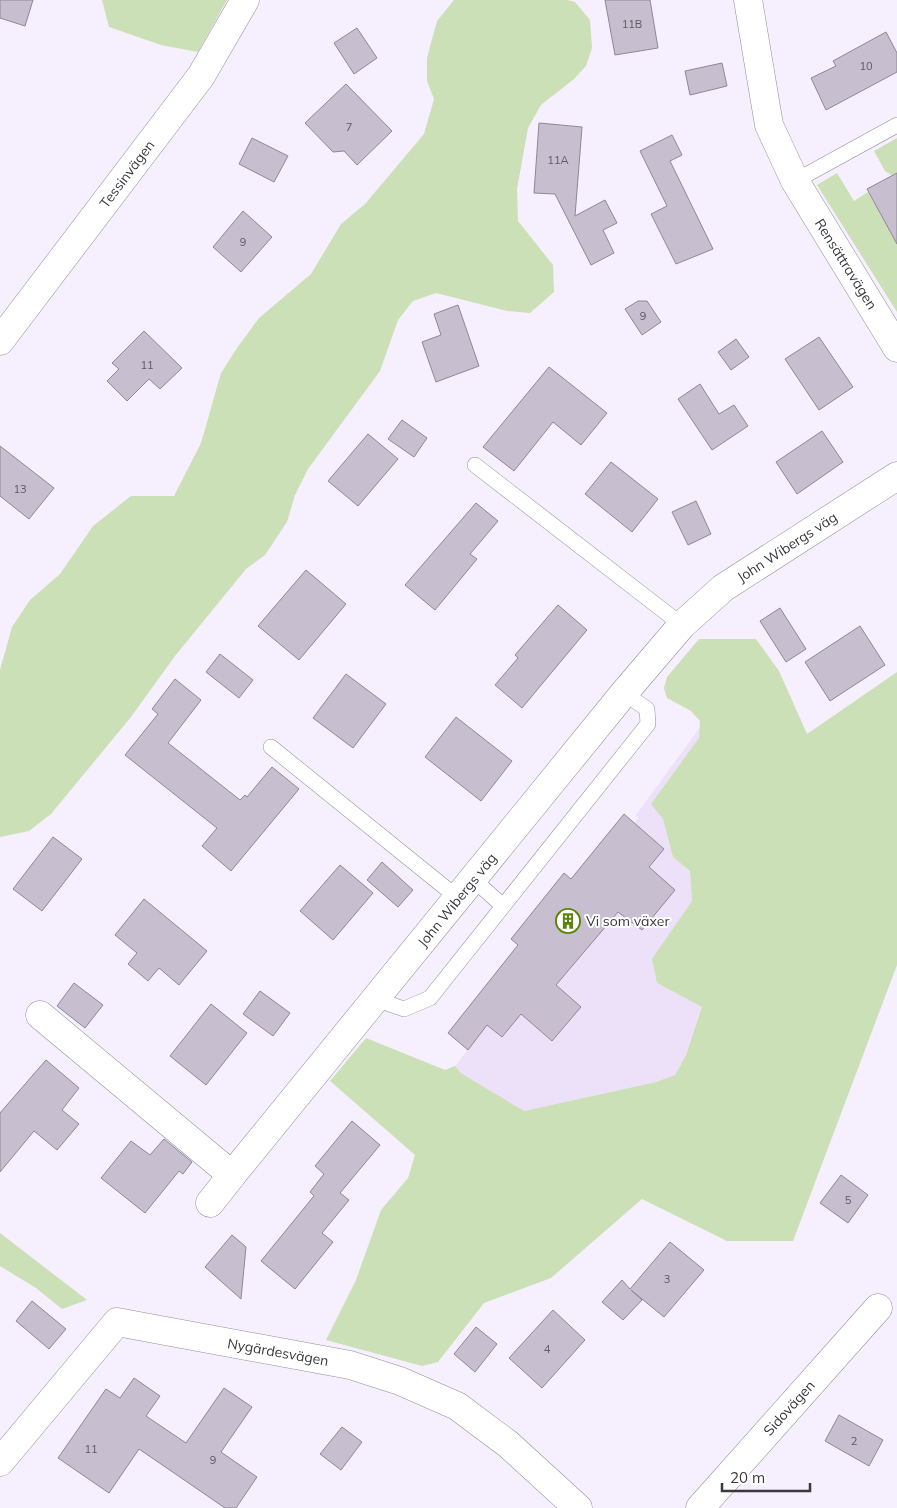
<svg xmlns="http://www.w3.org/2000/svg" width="897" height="1508" font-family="Mulish,sans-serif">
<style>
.built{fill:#ede1f9}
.green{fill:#cce0b7}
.building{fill:#c7bed0;stroke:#8f8697}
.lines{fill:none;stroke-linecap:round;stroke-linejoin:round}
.service-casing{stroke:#958d9d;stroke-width:16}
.minor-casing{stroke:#958d9d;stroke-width:29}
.service{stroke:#fff;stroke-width:15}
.minor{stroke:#fff;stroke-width:28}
.labels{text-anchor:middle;stroke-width:4;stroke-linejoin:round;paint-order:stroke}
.number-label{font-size:11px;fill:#5e5962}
.street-label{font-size:14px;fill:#3b373e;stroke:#fff}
.poi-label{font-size:14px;fill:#3b373e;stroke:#fff;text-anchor:start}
</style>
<rect width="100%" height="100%" fill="#f6effd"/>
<path class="built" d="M 701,726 L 711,977 L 698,1025 L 686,1055 L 675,1075 L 656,1082 L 524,1111 L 461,1073 L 455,1066 L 478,1037 L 457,1020 L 467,1009 L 502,1037 L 521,1014 L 552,1041 L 581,1007 L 556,985 L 618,912 L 642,930 L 674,890 L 649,867 L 664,849 L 634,823 L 639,818 L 636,815 Z"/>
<g class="green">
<path d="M 102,0 L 227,0 L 198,52 L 161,45 L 109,27 Z"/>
<path d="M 454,0 L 567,0 L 575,2 L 590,20 L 592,48 L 586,66 L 574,79 L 541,105 L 528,128 L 517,189 L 518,221 L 553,265 L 554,292 L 530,313 L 507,311 L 436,293 L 413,301 L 398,320 L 380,371 L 308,469 L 295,495 L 287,522 L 265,555 L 246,569 L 175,656 L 131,717 L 51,814 L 29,831 L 0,837 L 0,670 L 12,627 L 30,600 L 60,574 L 93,526 L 131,496 L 174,496 L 201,443 L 221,373 L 237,348 L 259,318 L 311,274 L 341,224 L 365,204 L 424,134 L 434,99 L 427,81 L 427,58 L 437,21 Z"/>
<path d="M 897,138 L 897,173 L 893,176 L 885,171 L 874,151 Z"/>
<path d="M 837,173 L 854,201 L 868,192 L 886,224 L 897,219 L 897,312 L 817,185 Z"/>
<path d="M 699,639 L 756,639 L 779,671 L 807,734 L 897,672 L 897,965 L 793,1241 L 727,1241 L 642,1199 L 551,1278 L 484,1303 L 438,1362 L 422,1366 L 326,1340 L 356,1280 L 381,1210 L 408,1178 L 415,1155 L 330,1081 L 366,1038 L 445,1070 L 455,1066 L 461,1073 L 524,1111 L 656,1082 L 675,1075 L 686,1055 L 702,1007 L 657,983 L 652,959 L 692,901 L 690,871 L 673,857 L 663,819 L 651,804 L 699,738 L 700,721 L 691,711 L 667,698 L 664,688 L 667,677 Z"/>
<path d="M 0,1233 L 87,1300 L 62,1309 L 36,1288 L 0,1266 Z"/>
</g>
<g class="building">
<path d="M 0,0 L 33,0 L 25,26 L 0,18 Z"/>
<path d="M 605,0 L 650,0 L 658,48 L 615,55 Z"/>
<path d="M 357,28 L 377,58 L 354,74 L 334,43 Z"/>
<path d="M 886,32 L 897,53 L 897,72 L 826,110 L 811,78 L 836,66 L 833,61 Z"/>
<path d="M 722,63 L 727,86 L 690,95 L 685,71 Z"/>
<path d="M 346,84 L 392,131 L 357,165 L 344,151 L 333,152 L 305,123 Z"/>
<path d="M 539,123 L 582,127 L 575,216 L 605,200 L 617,223 L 603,230 L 614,253 L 591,265 L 555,194 L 534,193 Z"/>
<path d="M 672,135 L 682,155 L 670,161 L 713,249 L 676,264 L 651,214 L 667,206 L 640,151 Z"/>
<path d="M 252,138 L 288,156 L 274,182 L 239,164 Z"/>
<path d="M 897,173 L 897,244 L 867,189 Z"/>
<path d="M 243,211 L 272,237 L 241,272 L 213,247 Z"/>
<path d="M 638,301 L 647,301 L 661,322 L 642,335 L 625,309 Z"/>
<path d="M 458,305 L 479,366 L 436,382 L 422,342 L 441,335 L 434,314 Z"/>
<path d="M 144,331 L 182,368 L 160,389 L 149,379 L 127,401 L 107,381 L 119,369 L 112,363 Z"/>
<path d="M 819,337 L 853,387 L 819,410 L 785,359 Z"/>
<path d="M 736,339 L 749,357 L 731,370 L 718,352 Z"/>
<path d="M 549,367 L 607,413 L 581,445 L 553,422 L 514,471 L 483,447 Z"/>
<path d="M 700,384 L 719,414 L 734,405 L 748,426 L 712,450 L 678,399 Z"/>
<path d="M 402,420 L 427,438 L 414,457 L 388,439 Z"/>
<path d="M 822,431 L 843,462 L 797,494 L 776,462 Z"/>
<path d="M 368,434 L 398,459 L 358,506 L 328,481 Z"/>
<path d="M 0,446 L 54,488 L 29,519 L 0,496 Z"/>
<path d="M 611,462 L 658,499 L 632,532 L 585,494 Z"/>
<path d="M 696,501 L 711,534 L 688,545 L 672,512 Z"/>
<path d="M 476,503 L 498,521 L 470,554 L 477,559 L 435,610 L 405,585 Z"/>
<path d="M 306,570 L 346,604 L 299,660 L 258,626 Z"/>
<path d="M 558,605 L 587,630 L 522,708 L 495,685 L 518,658 L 515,655 Z"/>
<path d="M 780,608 L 806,649 L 786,662 L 760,621 Z"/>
<path d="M 860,626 L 885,665 L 830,701 L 805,662 Z"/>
<path d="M 220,654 L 253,680 L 239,698 L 206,672 Z"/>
<path d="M 346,674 L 386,704 L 353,748 L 313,718 Z"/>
<path d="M 175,679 L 201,700 L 168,743 L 240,800 L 245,795 L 247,797 L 272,767 L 299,789 L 231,871 L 202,846 L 217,828 L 125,755 L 158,714 L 152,709 Z"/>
<path d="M 456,717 L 512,761 L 481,801 L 425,757 Z"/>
<path d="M 624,814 L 664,849 L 649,867 L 675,890 L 642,930 L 618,912 L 556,985 L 581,1007 L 552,1041 L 521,1014 L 502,1037 L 487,1025 L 468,1050 L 448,1033 L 518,945 L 511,939 L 564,873 L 571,879 Z"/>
<path d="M 53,837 L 82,859 L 42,911 L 13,889 Z"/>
<path d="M 382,862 L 413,890 L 398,907 L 367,880 Z"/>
<path d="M 340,865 L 373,893 L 333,940 L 300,911 Z"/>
<path d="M 144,899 L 207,951 L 179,985 L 159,968 L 148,981 L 128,964 L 137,953 L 115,935 Z"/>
<path d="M 74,983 L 103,1005 L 85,1028 L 57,1006 Z"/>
<path d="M 260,991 L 290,1013 L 273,1036 L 243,1014 Z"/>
<path d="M 211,1004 L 247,1033 L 206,1085 L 170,1056 Z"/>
<path d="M 46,1060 L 79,1088 L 62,1110 L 79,1124 L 57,1150 L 34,1131 L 0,1172 L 0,1113 Z"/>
<path d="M 352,1121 L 380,1145 L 340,1193 L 349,1200 L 322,1233 L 333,1242 L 295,1289 L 261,1261 L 314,1196 L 310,1192 L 324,1174 L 315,1166 Z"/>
<path d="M 164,1139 L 192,1162 L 183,1174 L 179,1171 L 145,1213 L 101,1178 L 131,1141 L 150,1155 Z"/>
<path d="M 841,1175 L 868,1195 L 848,1223 L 820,1203 Z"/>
<path d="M 232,1235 L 246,1247 L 241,1299 L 205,1267 Z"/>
<path d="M 670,1242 L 704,1270 L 664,1317 L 631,1290 L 642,1300 L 623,1320 L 602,1302 L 622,1280 L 630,1289 Z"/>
<path d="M 32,1301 L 66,1329 L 49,1349 L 16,1321 Z"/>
<path d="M 553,1310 L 585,1340 L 542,1388 L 509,1358 Z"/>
<path d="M 476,1327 L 497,1344 L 475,1372 L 454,1354 Z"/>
<path d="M 134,1378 L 160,1396 L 146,1416 L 186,1443 L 224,1388 L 252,1407 L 221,1452 L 257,1477 L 236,1508 L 225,1508 L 139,1449 L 109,1493 L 58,1458 L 106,1389 L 120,1398 Z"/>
<path d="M 839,1415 L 883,1440 L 869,1466 L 825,1441 Z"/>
<path d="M 342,1427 L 362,1442 L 341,1470 L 320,1454 Z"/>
</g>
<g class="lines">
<defs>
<g id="service">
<path d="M 795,181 L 897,125"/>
<path d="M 475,465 L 682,625"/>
<path d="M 271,747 L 458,898"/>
<path d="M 473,879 L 503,906"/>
<path d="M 375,999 L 404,1009 L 430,998 L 648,724 L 647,709 L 624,693"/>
</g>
<g id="minor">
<path d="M 748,0 L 769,125 L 795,181 L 897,348"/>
<path d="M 0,341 L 201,76 L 245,0"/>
<path d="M 40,1015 L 232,1175 L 624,693 L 682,625 L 723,588 L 897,476"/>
<path d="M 210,1203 L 232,1175"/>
<path d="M 0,1462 L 117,1322 L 350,1365 L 400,1381 L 457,1406 L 508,1444 L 578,1508"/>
<path d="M 700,1508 L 878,1308"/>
</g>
</defs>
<use href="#service" class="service-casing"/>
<use href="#minor" class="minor-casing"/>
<use href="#service" class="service"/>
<use href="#minor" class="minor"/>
</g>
<defs>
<symbol id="building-ring" viewBox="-11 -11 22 22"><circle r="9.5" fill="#fff" stroke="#5a830a" stroke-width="1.5"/><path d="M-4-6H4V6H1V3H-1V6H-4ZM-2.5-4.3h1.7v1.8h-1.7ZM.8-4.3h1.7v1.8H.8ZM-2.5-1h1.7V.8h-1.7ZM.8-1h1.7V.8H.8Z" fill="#5a830a"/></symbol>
</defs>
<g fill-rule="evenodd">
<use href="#building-ring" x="554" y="907" width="28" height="28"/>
</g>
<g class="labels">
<g class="number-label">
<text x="632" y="28">11B</text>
<text x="866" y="70">10</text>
<text x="349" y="131">7</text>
<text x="558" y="164">11A</text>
<text x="243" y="246">9</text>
<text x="643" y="320">9</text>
<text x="147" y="369">11</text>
<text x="20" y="493">13</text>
<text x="848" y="1204">5</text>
<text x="667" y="1283">3</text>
<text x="547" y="1353">4</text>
<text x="854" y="1445">2</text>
<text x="91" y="1453">11</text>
<text x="213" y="1464">9</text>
</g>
<g class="street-label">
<text transform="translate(127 174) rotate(-53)" y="5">Tessinvägen</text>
<text transform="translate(846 264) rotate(58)" y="5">Rensättravägen</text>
<text transform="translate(787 547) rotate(-33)" y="5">John Wibergs väg</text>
<text transform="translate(457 900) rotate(-51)" y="5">John Wibergs väg</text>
<text transform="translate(278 1352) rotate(10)" y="5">Nygärdesvägen</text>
<text transform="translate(789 1408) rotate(-48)" y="5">Sidovägen</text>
</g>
<g class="poi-label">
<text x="586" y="926">Vi som växer</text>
</g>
</g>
<path d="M722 1483v8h88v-8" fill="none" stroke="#3b373e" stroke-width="2.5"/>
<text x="730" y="1483" font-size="15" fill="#3b373e" stroke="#ffffff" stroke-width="4" paint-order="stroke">20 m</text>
</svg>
